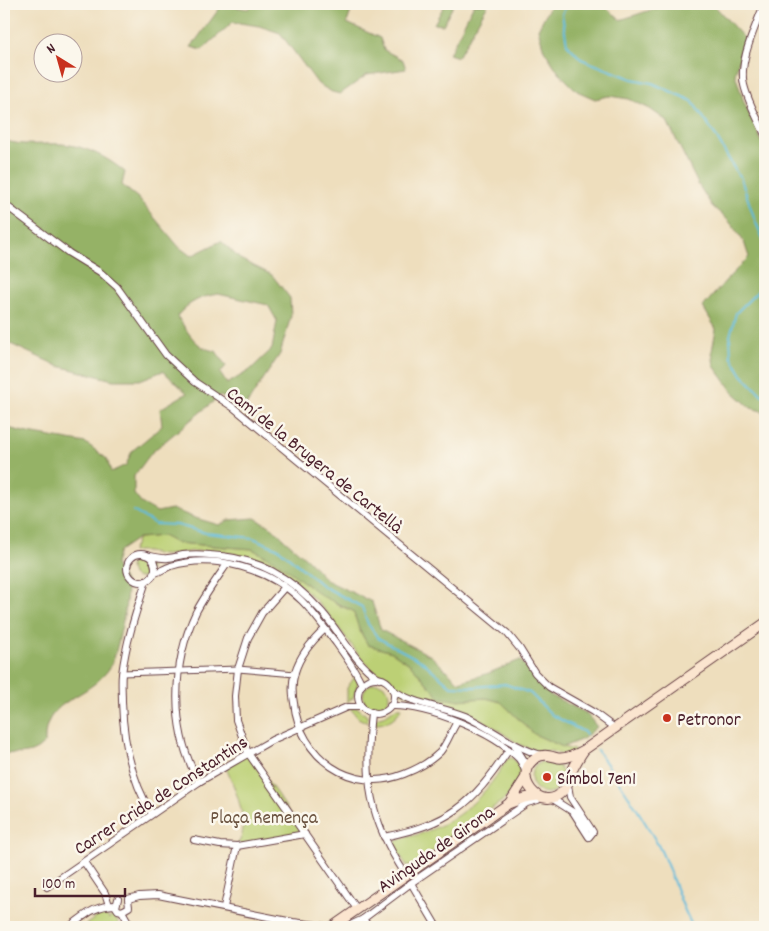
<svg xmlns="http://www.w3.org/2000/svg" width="769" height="931" font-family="Dekko,sans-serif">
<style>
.green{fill:#bcd074;stroke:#837850}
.forest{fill:#95b266;stroke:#706848;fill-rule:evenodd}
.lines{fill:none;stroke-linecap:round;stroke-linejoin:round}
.stream{stroke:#5fbcdd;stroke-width:2}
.pedestrian-casing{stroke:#633c41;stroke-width:7}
.minor-casing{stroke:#633c41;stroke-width:8}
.secondary-casing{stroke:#633c41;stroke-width:11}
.pedestrian{stroke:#fff;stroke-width:5}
.minor{stroke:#fff;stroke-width:6}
.secondary{stroke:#fbe5cf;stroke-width:9}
.poi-dot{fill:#c8321e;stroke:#fbf7ec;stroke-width:2}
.labels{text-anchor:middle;stroke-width:5;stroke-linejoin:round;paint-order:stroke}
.street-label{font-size:19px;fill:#4a1f2b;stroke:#fbf7ec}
.poi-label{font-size:19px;fill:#4a1f2b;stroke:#fbf7ec;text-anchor:start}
.park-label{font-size:19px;fill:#6c5441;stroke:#fbf7ec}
</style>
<rect width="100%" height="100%" fill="#fbf7ec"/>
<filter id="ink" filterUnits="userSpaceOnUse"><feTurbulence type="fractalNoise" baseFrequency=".02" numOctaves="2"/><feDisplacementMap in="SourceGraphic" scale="10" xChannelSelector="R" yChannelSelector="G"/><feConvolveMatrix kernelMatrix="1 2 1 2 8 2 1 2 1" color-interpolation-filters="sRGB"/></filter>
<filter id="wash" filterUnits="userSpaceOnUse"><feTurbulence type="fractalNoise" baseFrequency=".0096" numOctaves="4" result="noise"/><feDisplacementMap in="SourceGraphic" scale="20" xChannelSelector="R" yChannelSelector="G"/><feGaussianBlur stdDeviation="1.12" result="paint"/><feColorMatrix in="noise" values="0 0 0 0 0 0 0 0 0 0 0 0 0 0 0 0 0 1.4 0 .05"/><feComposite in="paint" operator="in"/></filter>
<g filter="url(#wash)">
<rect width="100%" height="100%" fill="#eedebd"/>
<g class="green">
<path d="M 163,536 L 176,543 L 252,549 L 277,562 L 340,606 L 353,611 L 360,631 L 368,645 L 392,652 L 411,665 L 430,687 L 455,700 L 486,698 L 501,702 L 534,734 L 563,747 L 578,751 L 563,755 L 551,751 L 537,751 L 520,745 L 491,725 L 461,711 L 398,691 L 388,678 L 372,670 L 365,662 L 364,662 C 319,601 287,552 204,551 C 191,550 179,554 166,555 C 154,556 144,548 132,552 L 138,538 Z"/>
<circle cx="140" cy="568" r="10"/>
<path d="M 356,675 L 358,683 L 353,698 L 347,702 L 347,688 Z"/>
<circle cx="376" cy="696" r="13"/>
<path d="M 350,708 L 358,708 L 367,716 L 368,723 L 358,718 Z"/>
<path d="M 396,708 L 402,708 C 396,718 386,725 374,724 L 376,718 L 386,715 Z"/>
<path d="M 248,753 L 305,834 L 237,846 C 239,842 241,838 242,835 C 247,816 233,783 225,766 Z"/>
<path d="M 512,758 C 526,769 517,784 509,796 L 412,866 L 407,866 L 394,846 L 395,842 C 404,836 418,836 428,831 C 464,817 488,792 507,759 Z"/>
<circle cx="547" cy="777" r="16"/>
<path d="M 104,912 L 109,919 L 113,915 L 121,927 L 82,927 Z"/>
</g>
<g class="forest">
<path d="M 252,4 L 321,4 L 326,8 C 339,1 340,3 351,11 L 347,23 L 380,38 L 384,50 L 403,60 L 406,69 L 367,75 L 340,94 L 332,92 L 318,84 L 280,33 L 259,26 L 233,22 L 202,50 L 191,47 L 222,5 L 249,9 Z"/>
<path d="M 445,4 L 454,4 L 443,25 L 434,24 Z"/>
<path d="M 474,4 L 488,4 L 458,57 L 449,54 Z"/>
<path d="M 551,4 L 603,4 L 620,20 L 669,4 L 713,4 L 745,39 L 735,74 L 744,102 L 765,149 L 765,412 L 751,408 L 733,392 L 714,366 L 712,351 L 716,329 L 703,307 L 727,279 L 749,257 L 744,242 L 729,221 L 712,206 L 698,184 L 667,121 L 650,109 L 629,99 L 609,96 L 595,99 L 577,91 L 559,73 L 544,50 L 538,29 Z"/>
<path d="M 4,140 C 23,147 42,143 62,144 C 86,146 107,157 125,172 L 122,185 L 138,198 L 179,247 L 191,256 L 221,241 L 240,259 L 272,275 L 290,298 L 291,316 L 280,354 L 245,407 L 220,396 L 152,452 L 134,476 L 134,494 L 141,503 L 157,512 L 172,509 L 195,518 L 219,525 L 229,520 L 255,518 L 273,528 L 285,540 L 308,560 L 326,580 L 372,602 L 381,630 L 431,656 L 459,682 L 489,673 L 520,660 L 550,695 L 586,713 L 597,727 L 583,739 L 563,747 L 534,734 L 501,702 L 486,698 L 455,700 L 440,698 L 411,665 L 392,652 L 368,645 L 360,631 L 353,611 L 322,596 L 277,562 L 252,549 L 176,543 L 163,536 L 138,538 L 119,551 L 115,564 C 118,571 124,578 126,585 C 130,596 117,651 112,664 C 110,668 106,673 103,676 C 81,700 43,702 45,742 C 33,756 21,754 4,753 L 4,427 L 28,433 L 86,443 L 107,459 L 111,472 L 126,465 L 132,451 L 162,426 L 160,409 L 187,393 L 163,371 L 140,380 L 113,380 L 58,366 L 4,341 ZM 218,294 L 268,305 L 277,321 L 272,349 L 250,370 L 227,384 L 220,373 L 226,366 L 216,351 C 195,349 188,331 177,316 C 189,302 200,297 218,294 Z"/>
</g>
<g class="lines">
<g class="stream">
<path d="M 567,4 L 562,14 L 567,44 L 581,59 L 632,79 L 652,83 L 692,101 L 714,133 L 738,175 L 740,176 L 756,223 L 765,243"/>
<path d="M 765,284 L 736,313 L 730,336 L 731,356 L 742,375 L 762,395 L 765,395"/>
<path d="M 133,511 L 155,524 L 177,525 L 206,533 L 253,538 L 279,549 L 323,586 L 362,607 L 368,624 L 378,638 L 423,662 L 451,686 L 474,687 L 505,684 L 530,693 L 552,715 L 584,732 L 586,735"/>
<path d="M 597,750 C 619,781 640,812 658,845 C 672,871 678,901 693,927"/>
</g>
</g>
</g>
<g filter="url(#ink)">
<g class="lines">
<defs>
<path id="pedestrian" d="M 122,673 L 238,669 L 295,674"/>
<g id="minor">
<path d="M 764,4 C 756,26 738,62 744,85 C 748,102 758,119 765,135"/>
<path d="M 4,205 L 8,207 L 69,253 L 100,272 L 117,287 L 166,355 L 195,382 L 234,408 L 507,633 L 520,649 L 535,673 L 549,687 L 593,712 L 616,729"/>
<circle cx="141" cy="568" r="14"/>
<path d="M 145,555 C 152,556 161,559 168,558 C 173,558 178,556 183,555 C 191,554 201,554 210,555 C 257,557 291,577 322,612 C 342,635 353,661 379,679"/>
<path d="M 153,574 C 159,572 165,568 171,566 C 215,553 270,569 302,601 C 315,614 325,629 336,643 C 346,657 356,670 362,685"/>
<path d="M 146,581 C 136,612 126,642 122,674 C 121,682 122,692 122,701 C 123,740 131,780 152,814"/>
<path d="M 284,588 L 262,613 L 248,638 L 238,669 L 235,696 L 236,720 L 248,753 L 357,909"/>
<path d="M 325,629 C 312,641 300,655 295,672 C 292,682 292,693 294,703 C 300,757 351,795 404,774 C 417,769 430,762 440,752 C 447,744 451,731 457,722"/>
<circle cx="376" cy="696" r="18"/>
<path d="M 392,689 C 413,705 441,706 465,716 C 491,728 513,747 541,755"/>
<path d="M 390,706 C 427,705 494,732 519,759 C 522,763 524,768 526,773"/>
<path d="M 371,713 C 364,780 368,818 406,875"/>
<path d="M 515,746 L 527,765"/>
<path d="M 199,782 C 170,731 171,665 196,612 C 205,595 216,580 227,564"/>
<path d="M 551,798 L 573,812 L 589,837 L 593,832 L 570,797 L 568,785"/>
<path d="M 384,837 C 450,823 471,806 508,751"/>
<path d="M 194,840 L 220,845 L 237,846 L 305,834"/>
<path d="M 84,862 L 105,893 L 109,905"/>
<path d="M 411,883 L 437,927"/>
<path d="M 47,887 L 199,782 L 272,740 L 347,707 L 362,707"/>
<path d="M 118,899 L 116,907 L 118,910 L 122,911 L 129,907 L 128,899"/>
<path d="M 128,899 L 139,896 L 158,895 L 293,922 L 332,927"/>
<path d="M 224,907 L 237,846"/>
<path d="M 122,911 L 131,927"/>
<path d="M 363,919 L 369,927"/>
<path d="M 69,927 C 86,915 93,906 115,905"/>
<path d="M 346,927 L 363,919 L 411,883 L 527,803 L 538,800"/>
</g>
<g id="secondary">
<path d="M 584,750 C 579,758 574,765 571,774 C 568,780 568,786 563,791 C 542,815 509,775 536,758 C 544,753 550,756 558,758 C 568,759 577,754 584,750 L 765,623"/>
<path d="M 510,802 L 526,777"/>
<path d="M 332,927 L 508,804 L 524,798 L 537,796"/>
</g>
</defs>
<use href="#pedestrian" class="pedestrian-casing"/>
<use href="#minor" class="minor-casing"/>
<use href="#secondary" class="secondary-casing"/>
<use href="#pedestrian" class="pedestrian"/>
<use href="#minor" class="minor"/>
<use href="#secondary" class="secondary"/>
</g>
</g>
<g class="poi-dot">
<circle cx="667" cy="718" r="5"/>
<circle cx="547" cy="777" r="5"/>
</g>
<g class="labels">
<g class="street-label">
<text transform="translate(316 459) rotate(39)" y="7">Camí de la Brugera de Cartellà</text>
<text transform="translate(160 794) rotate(-33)" y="7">Carrer Crida de Constantins</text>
<text transform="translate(435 848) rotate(-35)" y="7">Avinguda de Girona</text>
</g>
<g class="poi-label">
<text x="677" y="725">Petronor</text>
<text x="557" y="784">Símbol 7en1</text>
</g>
<g class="park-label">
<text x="264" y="823">Plaça Remença</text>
</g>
</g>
<rect width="769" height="931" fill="none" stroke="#fbf7ec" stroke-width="20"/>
<g transform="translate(58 58) rotate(323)"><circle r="24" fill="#fbf7ec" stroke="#b4a19f"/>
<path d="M0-4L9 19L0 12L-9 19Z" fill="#c8321e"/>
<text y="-8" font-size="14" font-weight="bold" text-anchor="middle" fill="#4a1f2b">N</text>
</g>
<path d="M35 888v8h90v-8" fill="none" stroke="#4a1f2b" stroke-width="2.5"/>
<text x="42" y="888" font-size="15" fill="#4a1f2b" stroke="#fbf7ec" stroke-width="4" paint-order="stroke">100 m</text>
</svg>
